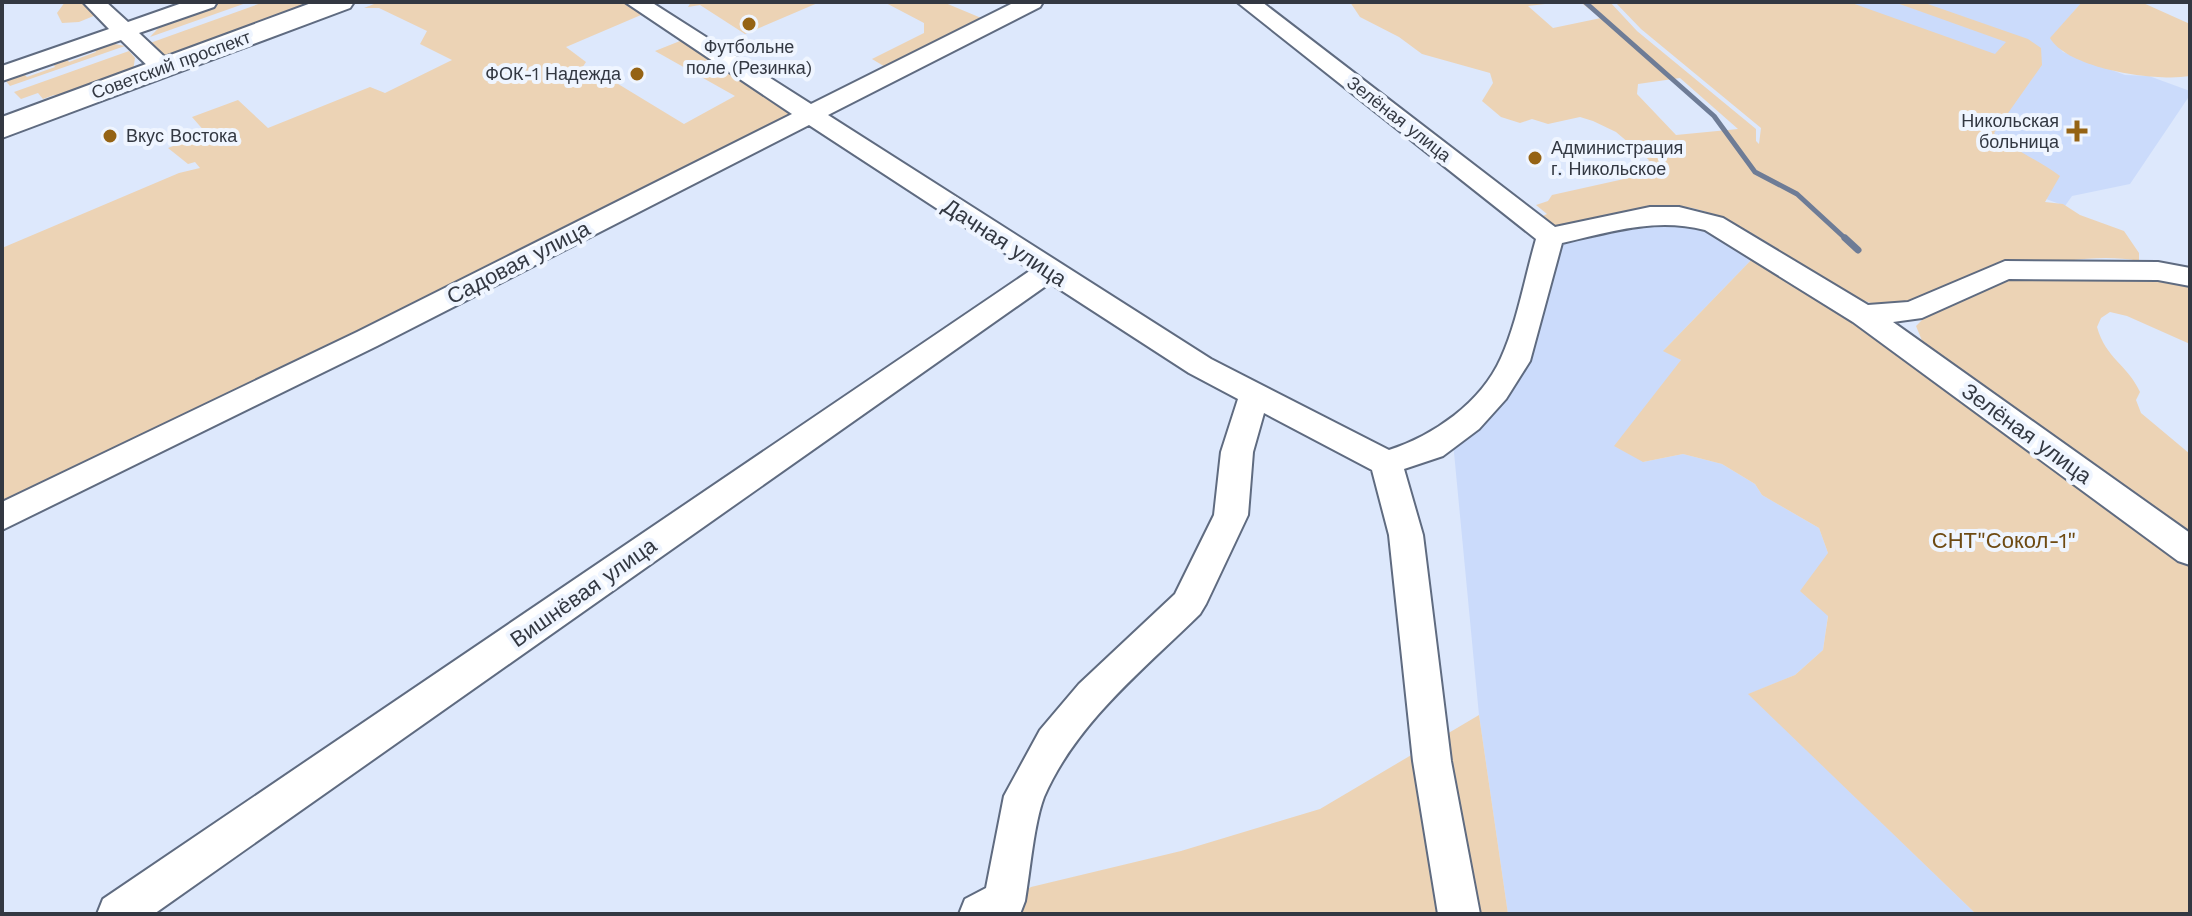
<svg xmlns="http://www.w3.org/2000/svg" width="2192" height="916" font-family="'Work Sans',sans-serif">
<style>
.built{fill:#cbdbfb}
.green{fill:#ecd3b5;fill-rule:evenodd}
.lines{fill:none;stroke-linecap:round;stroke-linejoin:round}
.stream-far1{stroke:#6e7c96;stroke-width:5}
.stream{stroke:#6e7c96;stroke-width:7}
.minor-casing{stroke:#5f6b80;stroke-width:4}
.major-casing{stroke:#5f6b80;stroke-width:4}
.minor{fill:#fff;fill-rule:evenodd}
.major{fill:#fff;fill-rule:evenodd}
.poi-dot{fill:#956314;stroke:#eff5ff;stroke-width:3}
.labels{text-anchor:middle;stroke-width:8;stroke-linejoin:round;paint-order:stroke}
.far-poi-label{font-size:18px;fill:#333842;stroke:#eff5ff;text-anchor:end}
.far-street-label{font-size:18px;fill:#333842;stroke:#eff5ff}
.street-label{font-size:22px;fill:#333842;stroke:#eff5ff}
.park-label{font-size:22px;fill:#6e4a12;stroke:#eff5ff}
</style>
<rect width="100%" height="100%" fill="#dde8fc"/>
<g class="built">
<path d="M 1810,2 L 2082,2 L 2051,38 L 2063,52 L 2125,75 L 2149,76 L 2190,91 L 2190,95 L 2130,184 L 2072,196 L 2065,206 L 1961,167 Z"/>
<path d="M 1659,221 L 1716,231 L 1756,255 L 1664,350 L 1681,360 L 1643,462 L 1683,454 L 1722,464 L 1755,484 L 1762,495 L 1819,528 L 1828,553 L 1828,615 L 1823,650 L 1795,675 L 1749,694 L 1976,914 L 1508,914 L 1479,715 L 1453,442 L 1470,429 L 1558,241 Z"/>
</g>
<g class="green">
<path d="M 65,2 L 84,2 L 96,15 L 79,22 L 62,23 L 57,13 Z"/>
<path d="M 214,2 L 249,2 L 150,37 L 167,19 Z"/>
<path d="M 264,2 L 319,2 L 178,54 L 162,56 L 150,43 Z"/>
<path d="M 379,2 L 626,2 L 672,32 L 670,33 L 641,15 L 566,47 L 586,62 L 574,80 L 589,84 L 605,76 L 684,124 L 735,96 L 655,51 L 685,39 L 803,113 L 2,510 L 2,248 L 179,173 L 200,168 L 195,162 L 188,164 L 168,148 L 206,133 L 192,117 L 238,100 L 268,128 L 370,87 L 385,93 L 452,60 L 420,44 L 427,31 L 379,8 L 364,8 Z"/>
<path d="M 691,2 L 820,2 L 745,34 L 700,5 L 688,7 Z"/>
<path d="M 884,2 L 943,2 L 986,20 L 887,68 L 872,59 L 924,33 L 924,23 Z"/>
<path d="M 1350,2 L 1562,2 L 1528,6 L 1553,28 L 1601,18 L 1580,2 L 1610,2 L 1637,31 L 1756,129 L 1756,141 L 1759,144 L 1761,128 L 1641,29 L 1615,2 L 1849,2 L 1995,54 L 2006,42 L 1894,2 L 1922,2 L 2028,39 L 2041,48 L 2042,65 L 1994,133 C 2015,151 2038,160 2060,176 L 2045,202 L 2063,204 L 2080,215 L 2124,231 L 2139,253 L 2139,261 C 2103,254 2067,261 2031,265 C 2017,266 2001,264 1988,268 C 1957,279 1921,309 1886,306 C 1862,304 1840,289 1820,277 C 1780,252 1738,218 1692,208 C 1674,204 1655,206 1637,209 C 1606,215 1569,240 1538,218 L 1547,214 L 1536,205 L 1548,201 L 1552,195 L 1642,175 L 1649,160 L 1616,132 L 1593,121 L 1580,117 L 1548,124 L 1532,119 L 1520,123 L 1501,117 L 1482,101 L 1493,83 L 1490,73 L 1422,54 L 1399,37 L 1360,17 ZM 1680,78 L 1738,129 L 1676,135 L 1637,94 L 1638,84 Z"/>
<path d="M 2082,2 L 2141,2 L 2190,24 L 2190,76 C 2156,82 2068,69 2050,38 Z"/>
<path d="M 110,43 L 125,46 L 10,86 L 4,79 L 22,72 L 27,77 L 55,67 L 52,62 L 65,57 L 69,62 L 96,52 L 92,47 Z"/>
<path d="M 129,51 L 135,58 L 133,71 L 59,97 L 54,95 L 43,99 L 38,93 L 21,99 L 14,92 Z"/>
<path d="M 1756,255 L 1849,313 L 2190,565 L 2190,914 L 1976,914 L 1748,694 L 1795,675 L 1823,650 L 1828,616 L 1800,591 L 1828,553 L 1819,528 L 1762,495 L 1755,484 L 1722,464 L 1683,454 L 1643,462 L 1614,446 L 1681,360 L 1663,351 Z"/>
<path d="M 2008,275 L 2075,281 L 2114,276 L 2190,283 L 2190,344 L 2127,316 L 2110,312 L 2101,318 L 2097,327 C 2106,359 2127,364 2140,392 L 2136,400 L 2141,413 L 2190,454 L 2190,544 L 1933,355 L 1923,343 L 1916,326 L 1923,319 Z"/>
<path d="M 1479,715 L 1508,914 L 988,914 L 1031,887 L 1181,851 L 1320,809 Z"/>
</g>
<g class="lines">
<path class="stream-far1" d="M 1585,2 L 1714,116 L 1755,172 L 1797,194 L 1847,240"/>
<path class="stream" d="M 1845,238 L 1858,250"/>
<defs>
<g id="minor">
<path d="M 83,2 L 106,2 L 128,22 L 185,2 L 217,2 L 214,7 L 139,33 L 171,63 L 175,68 L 171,73 L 155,73 L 121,40 L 2,81 L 2,66 L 109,29 Z"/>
<path d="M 625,2 L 651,2 L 811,104 L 1015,2 L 1043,2 L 1040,7 L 828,115 L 1211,359 L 1389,450 C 1433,436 1481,403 1501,358 C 1517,323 1525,277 1536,239 L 1237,2 L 1262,2 L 1555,227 L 1650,207 L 1679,207 L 1723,218 L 1868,305 L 1908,302 L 2005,261 L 2158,262 L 2190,268 L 2190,286 L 2158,280 L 2009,279 L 1922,318 L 1893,322 L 2190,533 L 2190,565 L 2178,561 L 1853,322 L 1705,230 C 1655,217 1611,232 1562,243 L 1530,361 L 1506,399 L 1479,429 L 1443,456 L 1404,469 L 1423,535 L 1451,761 L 1480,914 L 1438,914 L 1413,761 L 1389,535 L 1372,470 L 1264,413 L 1253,452 L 1248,515 L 1206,604 L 1200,614 C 1144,669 1076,723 1044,797 C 1034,823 1030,872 1025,901 L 1020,914 L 959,914 L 965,899 L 986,888 L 1004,796 L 1040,730 L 1079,684 L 1175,594 L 1214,515 L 1221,452 L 1238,399 L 1189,373 L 1050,283 L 154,914 L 97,914 L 103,899 L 1031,270 L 809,125 L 377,346 L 2,530 L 2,502 L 357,332 L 792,114 Z"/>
</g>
<path id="major" d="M 314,2 L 354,2 L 350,8 L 2,138 L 2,117 Z"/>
</defs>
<use href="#minor" class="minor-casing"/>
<use href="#major" class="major-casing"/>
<use href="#minor" class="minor"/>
<use href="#major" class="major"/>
</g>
<g class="poi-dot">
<circle cx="749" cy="24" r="8"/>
<circle cx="637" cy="74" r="8"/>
<path d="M2073 119h8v8h8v8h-8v8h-8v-8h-8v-8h8z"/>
<circle cx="110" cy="136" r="8"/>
<circle cx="1535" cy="158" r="8"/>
</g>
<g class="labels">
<g class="far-poi-label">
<text x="749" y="53" text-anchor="middle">Футбольне<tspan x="749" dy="21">поле (Резинка)</tspan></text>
<text x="621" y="80">ФОК-1 Надежда</text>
<text x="2059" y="127">Никольская<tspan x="2059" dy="21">больница</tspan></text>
<text x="126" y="142" text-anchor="start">Вкус Востока</text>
<text x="1551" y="154" text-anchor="start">Администрация<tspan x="1551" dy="21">г. Никольское</tspan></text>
</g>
<g class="far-street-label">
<text transform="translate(171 65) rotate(-20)" y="6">Советский проспект</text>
<text transform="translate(1399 119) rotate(38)" y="6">Зелёная улица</text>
</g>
<g class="street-label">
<text transform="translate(1005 242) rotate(33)" y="8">Дачная улица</text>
<text transform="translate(518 262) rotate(-27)" y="8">Садовая улица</text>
<text transform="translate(2027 433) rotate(36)" y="8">Зелёная улица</text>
<text transform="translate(583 592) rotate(-35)" y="8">Вишнёвая улица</text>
</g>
<g class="park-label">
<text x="2004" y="548">СНТ"Сокол-1"</text>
</g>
</g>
<rect width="2192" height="916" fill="none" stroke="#333842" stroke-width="8"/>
</svg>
